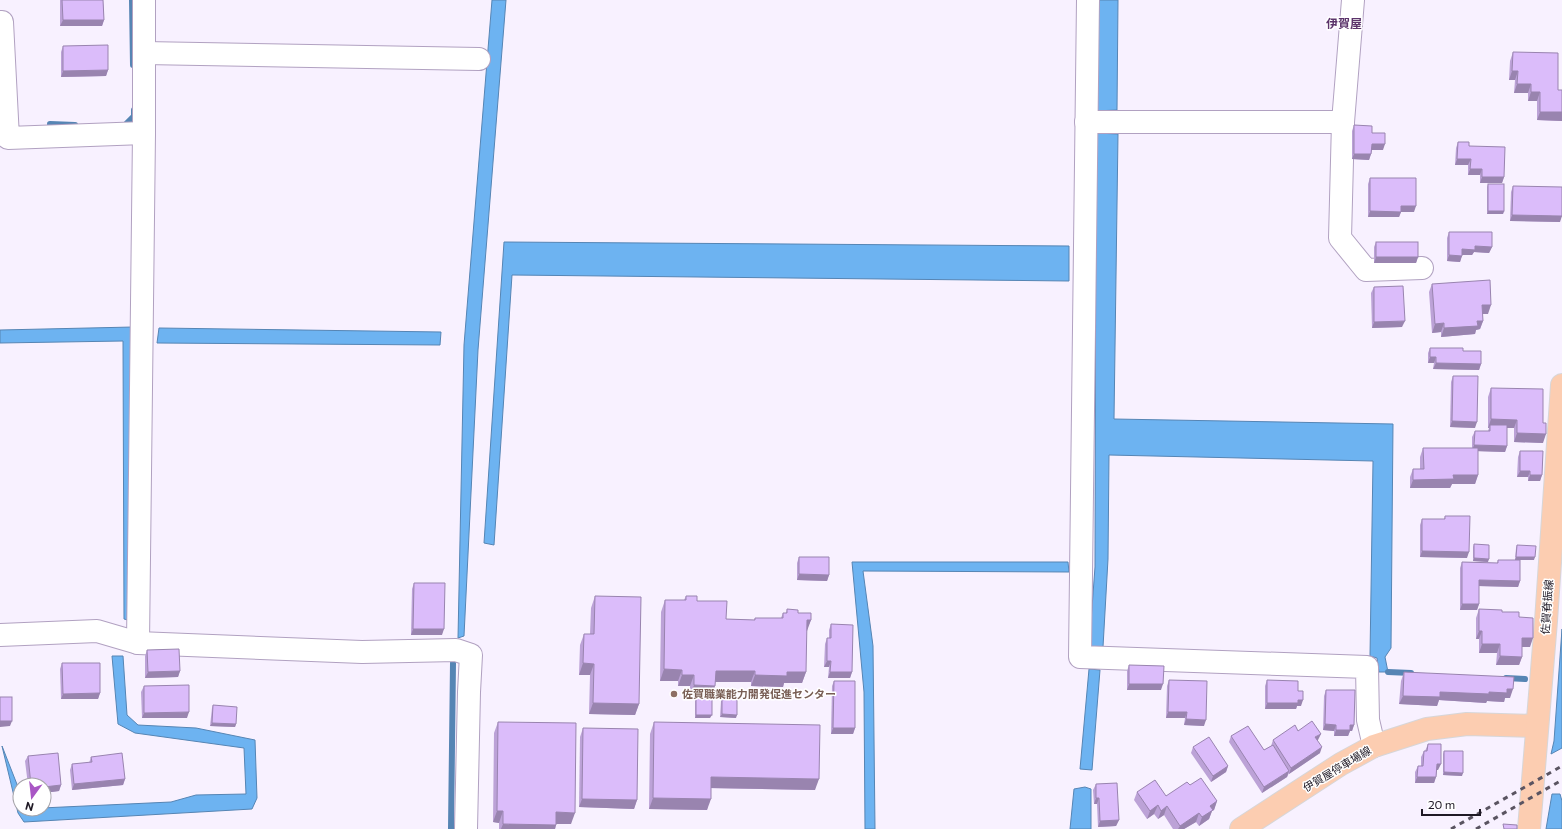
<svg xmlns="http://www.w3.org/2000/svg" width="1562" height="829" font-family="Commissioner,'Noto Sans JP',sans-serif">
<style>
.water{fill:#6db3f1;stroke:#5685b4}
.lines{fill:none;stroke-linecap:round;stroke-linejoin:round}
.stream{stroke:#5685b4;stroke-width:6}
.minor-casing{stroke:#b1a1c1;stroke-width:24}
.major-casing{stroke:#d7d6d8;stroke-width:24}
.minor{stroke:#fff;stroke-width:22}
.major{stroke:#fccdb1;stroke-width:22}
.rail{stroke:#5a5461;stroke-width:3;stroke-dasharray:5 5;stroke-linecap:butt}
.wall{fill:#bca2d7}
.shaded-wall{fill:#9984af}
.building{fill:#dbbcfa;stroke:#9984af}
.education-dot{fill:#8d6e63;stroke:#fff;stroke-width:1.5}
.labels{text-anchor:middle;stroke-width:3;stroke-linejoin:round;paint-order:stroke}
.street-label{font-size:11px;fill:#1f1925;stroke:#fff}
.education-label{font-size:11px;font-weight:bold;fill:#785e54;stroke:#fff;text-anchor:start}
.neighbourhood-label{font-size:12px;font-weight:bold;fill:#5c346b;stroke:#fff}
</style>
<rect width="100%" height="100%" fill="#f8f1ff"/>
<g class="water">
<path d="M 492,0 L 506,0 L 478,350 L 464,636 L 458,638 L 464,345 Z"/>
<path d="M 1096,0 L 1118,0 L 1117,110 L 1095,111 Z"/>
<path d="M 1096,133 L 1118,134 L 1114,419 L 1393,424 L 1391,648 L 1385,657 L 1388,672 L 1379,672 L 1377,658 L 1370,656 L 1373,461 L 1109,455 L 1108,559 L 1103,647 L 1089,648 L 1095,567 Z"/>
<path d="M 504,242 L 1069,246 L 1069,281 L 512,275 L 494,545 L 484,543 Z"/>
<path d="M 133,327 L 132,621 L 124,619 L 123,341 L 0,343 L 0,330 Z"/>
<path d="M 159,328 L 441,332 L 440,345 L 157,343 Z"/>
<path d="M 852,562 L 1068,562 L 1069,572 L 863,571 L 873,646 L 875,829 L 865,829 L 864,692 Z"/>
<path d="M 1562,629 L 1562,748 L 1551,754 L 1554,741 Z"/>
<path d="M 112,656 L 123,656 L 127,715 L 138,725 L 196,728 L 255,740 L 257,798 L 252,809 L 24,822 L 18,813 L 2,746 L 20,792 L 20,809 L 171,802 L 196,795 L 246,794 L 244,748 L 135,733 L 118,724 Z"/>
<path d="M 1089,669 L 1100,670 L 1092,770 L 1080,769 Z"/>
<path d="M 1085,787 L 1091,789 L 1091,829 L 1070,829 L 1074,789 Z"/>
<path d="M 1552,794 L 1560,794 L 1562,801 L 1562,829 L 1546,829 Z"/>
</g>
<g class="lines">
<g class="stream">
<path d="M 132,0 L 133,65"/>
<path d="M 50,124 L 75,125"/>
<path d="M 122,126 L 124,126 L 134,116 L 134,110"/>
<path d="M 1388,672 L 1411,673"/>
<path d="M 1506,678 L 1525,679"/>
<path d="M 451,829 L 453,663"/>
</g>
<defs>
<g id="minor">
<path d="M 1088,0 L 1080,657 L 1367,667 L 1368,720 L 1374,746"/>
<path d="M 1353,0 L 1343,122 L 1340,238 L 1366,270 L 1422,268"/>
<path d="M 0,22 L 2,22 L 8,138 L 144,133"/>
<path d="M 144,53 L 479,59"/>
<path d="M 1086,122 L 1343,122"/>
<path d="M 0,635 L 97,631 L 138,643 L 362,652 L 456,650 L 471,655 L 469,692 L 466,829"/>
<path d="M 138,643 L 144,133 L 144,0"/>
</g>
<g id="major">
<path d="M 1241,829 L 1341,764 L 1374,746 L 1427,729 L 1467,724 L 1537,726"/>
<path d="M 1529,829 L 1546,621 L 1562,385"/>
</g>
</defs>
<use href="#minor" class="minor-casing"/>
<use href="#major" class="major-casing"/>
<use href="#minor" class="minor"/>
<use href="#major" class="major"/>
<g class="rail">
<path d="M 1451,829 L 1562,766"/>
<path d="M 1476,829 L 1562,780"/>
</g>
</g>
<g class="wall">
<path d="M 60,0 L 103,0 L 104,20 L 102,26 L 60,26 Z"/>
<path d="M 63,46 L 108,70 L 106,76 L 61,77 L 61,52 Z"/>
<path d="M 1513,52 L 1558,90 L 1562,90 L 1562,121 L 1537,120 L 1537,101 L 1528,101 L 1528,93 L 1514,93 L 1515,80 L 1509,80 L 1510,61 Z"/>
<path d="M 1354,125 L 1372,133 L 1383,150 L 1372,150 L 1371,154 L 1369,160 L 1352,159 L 1352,131 Z"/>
<path d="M 1458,142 L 1469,146 L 1504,177 L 1502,183 L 1480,183 L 1480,175 L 1468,175 L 1468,165 L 1455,165 L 1456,148 Z"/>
<path d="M 1370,178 L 1414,212 L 1401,212 L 1399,217 L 1368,217 L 1368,184 Z"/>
<path d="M 1488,184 L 1504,211 L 1503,214 L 1487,214 L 1487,187 Z"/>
<path d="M 1513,186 L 1560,222 L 1510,221 L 1511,192 Z"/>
<path d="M 1449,232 L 1492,247 L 1489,253 L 1474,252 L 1472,255 L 1462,255 L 1460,262 L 1447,261 L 1447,238 Z"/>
<path d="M 1376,242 L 1418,257 L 1416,263 L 1374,263 L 1374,247 Z"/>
<path d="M 1432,284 L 1488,314 L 1482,314 L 1483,321 L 1480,329 L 1476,330 L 1475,334 L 1441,337 L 1441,332 L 1432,333 L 1429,292 Z"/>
<path d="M 1374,287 L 1402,327 L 1372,328 L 1371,293 Z"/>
<path d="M 1430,348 L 1463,351 L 1481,364 L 1479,370 L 1433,369 L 1434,363 L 1428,363 L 1428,353 Z"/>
<path d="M 1453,376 L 1475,428 L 1450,427 L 1451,382 Z"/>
<path d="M 1491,388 L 1543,423 L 1543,443 L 1514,442 L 1514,428 L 1507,428 L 1507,446 L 1505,452 L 1478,451 L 1478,475 L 1475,484 L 1452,484 L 1450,488 L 1410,488 L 1410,477 L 1413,469 L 1420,469 L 1420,457 L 1423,448 L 1472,448 L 1472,437 L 1475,431 L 1488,431 L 1489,428 L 1488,428 L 1488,397 Z"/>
<path d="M 1520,451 L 1542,475 L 1540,481 L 1528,481 L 1528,477 L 1517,477 L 1518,457 Z"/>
<path d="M 1445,516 L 1467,558 L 1420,557 L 1420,525 L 1422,519 L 1444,519 Z"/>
<path d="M 1474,544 L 1488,562 L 1473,561 L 1473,547 Z"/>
<path d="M 1517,545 L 1534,560 L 1515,560 L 1516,548 Z"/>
<path d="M 799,557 L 829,575 L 827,581 L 797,580 L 797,563 Z"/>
<path d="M 1498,560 L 1520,581 L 1518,587 L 1479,586 L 1479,604 L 1477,610 L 1460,610 L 1460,568 L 1462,562 L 1497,563 Z"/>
<path d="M 414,583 L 442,635 L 411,635 L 412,589 Z"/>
<path d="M 595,596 L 639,704 L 635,715 L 589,714 L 590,675 L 579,675 L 580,645 L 584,634 L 590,634 L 591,608 Z"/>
<path d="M 686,596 L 697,601 L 726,619 L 754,620 L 755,618 L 781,618 L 783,613 L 786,613 L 787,609 L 798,613 L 811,620 L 806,631 L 806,672 L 802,683 L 784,683 L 783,687 L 751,686 L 751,682 L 715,682 L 711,697 L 690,696 L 690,686 L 678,686 L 678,681 L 660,681 L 661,612 L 665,600 L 684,600 Z"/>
<path d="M 1479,609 L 1502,612 L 1519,617 L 1530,647 L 1522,647 L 1522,657 L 1519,665 L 1496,665 L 1497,653 L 1479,653 L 1479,639 L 1476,639 L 1476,618 Z"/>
<path d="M 831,624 L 852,672 L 850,678 L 828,678 L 829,667 L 824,667 L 825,644 L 827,638 L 829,638 L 829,630 Z"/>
<path d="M 147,650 L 180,671 L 178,677 L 145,678 L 145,656 Z"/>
<path d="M 62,663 L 100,693 L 98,699 L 61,699 L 60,669 Z"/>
<path d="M 1129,665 L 1161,690 L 1127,690 L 1127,671 Z"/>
<path d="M 1404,672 L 1510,698 L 1505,698 L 1504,702 L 1487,701 L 1486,703 L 1439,700 L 1437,706 L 1399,704 L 1401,681 Z"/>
<path d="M 1169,680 L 1204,726 L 1184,725 L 1185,718 L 1166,718 L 1167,686 Z"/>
<path d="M 1267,680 L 1298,691 L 1301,706 L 1297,706 L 1296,709 L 1265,709 L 1265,686 Z"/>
<path d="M 834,681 L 855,728 L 853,734 L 831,734 L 832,686 Z"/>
<path d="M 144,686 L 187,718 L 142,718 L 141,692 Z"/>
<path d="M 1326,690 L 1354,725 L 1352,731 L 1350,731 L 1348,736 L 1334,736 L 1334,731 L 1323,730 L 1324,696 Z"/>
<path d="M 696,698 L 710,718 L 695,718 L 695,701 Z"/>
<path d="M 722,698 L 736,718 L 720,717 L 721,701 Z"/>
<path d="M 213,705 L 236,724 L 235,727 L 210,726 L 212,708 Z"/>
<path d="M 498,722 L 571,824 L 556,824 L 555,829 L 499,829 L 499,823 L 493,822 L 494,733 Z"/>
<path d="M 654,722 L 815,790 L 711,788 L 707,810 L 649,809 L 650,734 Z"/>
<path d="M 583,728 L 637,800 L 634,809 L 579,807 L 580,737 Z"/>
<path d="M 1298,731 L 1318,740 L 1317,740 L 1320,753 L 1289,774 L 1289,773 L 1287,777 L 1262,793 L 1229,742 L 1231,736 L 1264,750 L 1271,746 L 1273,740 Z"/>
<path d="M 1428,744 L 1438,770 L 1437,770 L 1436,777 L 1434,783 L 1415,783 L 1415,772 L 1418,766 L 1421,766 L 1421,757 L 1424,751 L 1425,751 Z"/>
<path d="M 1193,747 L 1228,766 L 1226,772 L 1211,782 L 1191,753 Z"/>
<path d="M 1444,751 L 1462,776 L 1443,775 L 1443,754 Z"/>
<path d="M 28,756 L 61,785 L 59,791 L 44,793 L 44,785 L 28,785 L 25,761 Z"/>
<path d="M 91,757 L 125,779 L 123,785 L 72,790 L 70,770 L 72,764 L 89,763 Z"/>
<path d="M 1096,784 L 1119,820 L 1116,826 L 1098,827 L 1097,804 L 1094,804 L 1093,790 Z"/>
<path d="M 1190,785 L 1217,801 L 1214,810 L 1212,811 L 1209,819 L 1199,826 L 1196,822 L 1184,829 L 1173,829 L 1164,815 L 1158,819 L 1154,814 L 1147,819 L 1134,800 L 1137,792 L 1166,796 Z"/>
</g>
<g class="shaded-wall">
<path d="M 63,20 L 104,20 L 102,26 L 60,26 Z"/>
<path d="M 108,70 L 106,76 L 61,77 L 63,71 Z"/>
<path d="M 1512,71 L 1518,71 L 1515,80 L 1509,80 Z"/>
<path d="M 1517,84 L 1531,84 L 1528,93 L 1514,93 Z"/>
<path d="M 1531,92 L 1540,92 L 1537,101 L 1528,101 Z"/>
<path d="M 1540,112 L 1562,112 L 1562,121 L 1537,120 Z"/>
<path d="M 1372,144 L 1385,144 L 1383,150 L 1370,150 Z"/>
<path d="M 1354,154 L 1371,154 L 1369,160 L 1352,159 Z"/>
<path d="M 1457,159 L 1471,159 L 1468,165 L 1455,165 Z"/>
<path d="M 1470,169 L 1482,169 L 1480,175 L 1468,175 Z"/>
<path d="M 1482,177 L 1504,177 L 1502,183 L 1480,183 Z"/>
<path d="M 1401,206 L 1416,206 L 1414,212 L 1401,212 L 1399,217 L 1368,217 L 1370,211 Z"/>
<path d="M 1488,211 L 1504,211 L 1503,214 L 1487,214 Z"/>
<path d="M 1512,215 L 1562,216 L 1560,222 L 1510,221 Z"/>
<path d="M 1475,246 L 1492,247 L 1489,253 L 1474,252 L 1472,255 L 1460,255 L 1462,249 Z"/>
<path d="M 1449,255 L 1462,256 L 1460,262 L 1447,261 Z"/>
<path d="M 1376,257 L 1418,257 L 1416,263 L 1374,263 Z"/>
<path d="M 1482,305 L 1491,305 L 1488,314 L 1479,314 Z"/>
<path d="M 1405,321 L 1402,327 L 1372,328 L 1374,322 Z"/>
<path d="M 1477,321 L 1483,321 L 1480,329 L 1476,330 L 1475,334 L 1441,337 L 1444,328 Z"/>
<path d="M 1444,323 L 1441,332 L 1432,333 L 1435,324 Z"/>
<path d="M 1430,357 L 1436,357 L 1434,363 L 1428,363 Z"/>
<path d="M 1436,363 L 1481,364 L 1479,370 L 1433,369 Z"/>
<path d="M 1491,419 L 1517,420 L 1514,428 L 1490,428 L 1490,425 L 1489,428 L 1488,428 Z"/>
<path d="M 1452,421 L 1477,422 L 1475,428 L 1450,427 Z"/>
<path d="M 1517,433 L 1546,434 L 1543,443 L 1514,442 Z"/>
<path d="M 1474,445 L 1507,446 L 1505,452 L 1472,451 Z"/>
<path d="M 1520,471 L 1530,471 L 1528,477 L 1517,477 Z"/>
<path d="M 1453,475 L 1478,475 L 1475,484 L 1452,484 L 1450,488 L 1410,488 L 1413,480 Z"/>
<path d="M 1530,475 L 1542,475 L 1540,481 L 1528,481 Z"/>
<path d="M 1422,551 L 1469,552 L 1467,558 L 1420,557 Z"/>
<path d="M 1516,557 L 1535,557 L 1534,560 L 1515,560 Z"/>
<path d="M 1474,558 L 1489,559 L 1488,562 L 1473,561 Z"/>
<path d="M 799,574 L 829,575 L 827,581 L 797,580 Z"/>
<path d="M 1479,580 L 1520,581 L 1518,587 L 1477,586 Z"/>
<path d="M 1462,604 L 1479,604 L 1477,610 L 1460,610 Z"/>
<path d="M 807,620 L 811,620 L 807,631 L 802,631 Z"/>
<path d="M 413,629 L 444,629 L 442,635 L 411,635 Z"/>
<path d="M 1479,631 L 1482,631 L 1479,639 L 1476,639 Z"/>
<path d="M 1522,638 L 1533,638 L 1530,647 L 1519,647 Z"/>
<path d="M 1482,644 L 1500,644 L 1497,653 L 1479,653 Z"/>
<path d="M 1500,656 L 1522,657 L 1519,665 L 1496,665 Z"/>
<path d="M 827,661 L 831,661 L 829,667 L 824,667 Z"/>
<path d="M 583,663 L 594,664 L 590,675 L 579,675 Z"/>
<path d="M 664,669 L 682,670 L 678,681 L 660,681 Z"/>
<path d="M 180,671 L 178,677 L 145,678 L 148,672 Z"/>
<path d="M 716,671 L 755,671 L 751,682 L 711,682 Z"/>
<path d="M 787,672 L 806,672 L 802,683 L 784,683 L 783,687 L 751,686 L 755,675 Z"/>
<path d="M 830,672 L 852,672 L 850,678 L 828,678 Z"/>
<path d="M 682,675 L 694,675 L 690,686 L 678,686 Z"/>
<path d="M 1129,684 L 1163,684 L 1161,690 L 1127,690 Z"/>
<path d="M 694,685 L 715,686 L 711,697 L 690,696 Z"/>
<path d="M 1507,689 L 1513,689 L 1510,698 L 1505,698 L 1504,702 L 1487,701 L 1486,703 L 1439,700 L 1437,706 L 1399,704 L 1403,696 L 1440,692 L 1489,692 Z"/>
<path d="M 100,693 L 98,699 L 61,699 L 63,694 Z"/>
<path d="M 1298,700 L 1303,700 L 1301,706 L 1297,706 L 1296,709 L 1265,709 L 1267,703 Z"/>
<path d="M 593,703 L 639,704 L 635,715 L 589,714 Z"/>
<path d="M 189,712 L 187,718 L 142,718 L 144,713 Z"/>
<path d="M 1168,712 L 1187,712 L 1185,718 L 1166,718 Z"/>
<path d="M 722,714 L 737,715 L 736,718 L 720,717 Z"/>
<path d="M 696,715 L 712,715 L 710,718 L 695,718 Z"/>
<path d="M 1186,719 L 1206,720 L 1204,726 L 1184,725 Z"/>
<path d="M 0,721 L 12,721 L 10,726 L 0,727 Z"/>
<path d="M 212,723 L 236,724 L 235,727 L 210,726 Z"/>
<path d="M 1325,724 L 1336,725 L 1334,731 L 1323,730 Z"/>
<path d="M 1350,725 L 1354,725 L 1352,731 L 1350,731 L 1348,736 L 1334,736 L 1336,730 Z"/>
<path d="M 833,728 L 855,728 L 853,734 L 831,734 Z"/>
<path d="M 1321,734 L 1318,740 L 1313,743 L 1315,737 Z"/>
<path d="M 1322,747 L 1320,753 L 1289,774 L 1291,768 Z"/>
<path d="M 1437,764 L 1441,764 L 1438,770 L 1435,770 Z"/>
<path d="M 1228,766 L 1226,772 L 1211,782 L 1213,776 Z"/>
<path d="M 1289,771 L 1287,777 L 1262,793 L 1264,787 Z"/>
<path d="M 1444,772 L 1463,773 L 1462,776 L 1443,775 Z"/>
<path d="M 711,777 L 819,779 L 815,790 L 707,788 Z"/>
<path d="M 1417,777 L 1436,777 L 1434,783 L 1415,783 Z"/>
<path d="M 125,779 L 123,785 L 72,790 L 74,784 Z"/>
<path d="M 61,785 L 59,791 L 44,793 L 44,787 Z"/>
<path d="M 653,798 L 711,799 L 707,810 L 649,809 Z"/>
<path d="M 1096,798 L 1099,798 L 1097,804 L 1094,804 Z"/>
<path d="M 582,799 L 637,800 L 634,809 L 579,807 Z"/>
<path d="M 1217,801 L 1214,810 L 1212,811 L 1209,819 L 1199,826 L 1202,817 L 1210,806 Z"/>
<path d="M 1158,805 L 1154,814 L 1147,819 L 1150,811 Z"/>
<path d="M 1167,806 L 1164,815 L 1158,819 L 1161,811 Z"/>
<path d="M 497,811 L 503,811 L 499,823 L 493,822 Z"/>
<path d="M 556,812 L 575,813 L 571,824 L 552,824 Z"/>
<path d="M 1199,813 L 1196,822 L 1184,829 L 1178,829 L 1180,826 Z"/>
<path d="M 1119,820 L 1116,826 L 1098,827 L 1100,821 Z"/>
<path d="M 503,824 L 556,825 L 555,829 L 501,829 Z"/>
</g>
<g class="building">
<path d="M 62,0 L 103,0 L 104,20 L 63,20 Z"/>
<path d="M 108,45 L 108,70 L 63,71 L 63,46 Z"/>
<path d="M 1513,52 L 1558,53 L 1558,90 L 1562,90 L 1562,112 L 1540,112 L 1540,92 L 1531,92 L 1531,84 L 1517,84 L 1518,71 L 1512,71 Z"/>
<path d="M 1354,125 L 1372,126 L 1372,133 L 1385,133 L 1385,144 L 1372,144 L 1371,154 L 1354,154 Z"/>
<path d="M 1458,142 L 1469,142 L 1469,146 L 1505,147 L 1504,177 L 1482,177 L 1482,169 L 1470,169 L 1471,159 L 1457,159 Z"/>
<path d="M 1370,178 L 1416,178 L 1416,206 L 1401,206 L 1401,212 L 1370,211 Z"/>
<rect x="1488" y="184" width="16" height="27"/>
<path d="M 1513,186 L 1562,187 L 1562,216 L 1512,215 Z"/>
<path d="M 1449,232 L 1492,232 L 1492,247 L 1475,246 L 1475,250 L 1462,249 L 1462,256 L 1449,255 Z"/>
<rect x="1376" y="242" width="42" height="15"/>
<path d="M 1490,280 L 1491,305 L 1482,305 L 1483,321 L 1477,321 L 1478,326 L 1444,328 L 1444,323 L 1435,324 L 1432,284 Z"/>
<path d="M 1403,286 L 1405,321 L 1374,322 L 1374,287 Z"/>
<path d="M 1430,348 L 1463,348 L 1463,351 L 1481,351 L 1481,364 L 1436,363 L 1436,357 L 1430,357 Z"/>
<path d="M 1453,376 L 1478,376 L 1477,422 L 1452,421 Z"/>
<path d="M 1491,388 L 1543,389 L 1543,423 L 1546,423 L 1546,434 L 1517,433 L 1517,420 L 1491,419 Z"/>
<path d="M 1490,425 L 1507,425 L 1507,446 L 1474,445 L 1475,431 L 1490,431 Z"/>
<path d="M 1423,448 L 1478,448 L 1478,475 L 1453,475 L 1454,479 L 1413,480 L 1413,469 L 1424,469 Z"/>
<path d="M 1520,451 L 1543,451 L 1542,475 L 1530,475 L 1530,471 L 1520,471 Z"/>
<path d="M 1445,516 L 1470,516 L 1469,552 L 1422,551 L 1422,519 L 1445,519 Z"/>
<path d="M 1474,544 L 1489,545 L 1489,559 L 1474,558 Z"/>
<path d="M 1517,545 L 1536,546 L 1535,557 L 1516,557 Z"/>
<path d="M 799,557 L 829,557 L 829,575 L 799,574 Z"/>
<path d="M 1498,560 L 1520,560 L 1520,581 L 1479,580 L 1479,604 L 1462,604 L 1462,562 L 1498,563 Z"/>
<path d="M 414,583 L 445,583 L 444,629 L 413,629 Z"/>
<path d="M 595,596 L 641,597 L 639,704 L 593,703 L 594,664 L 583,663 L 584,634 L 594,634 Z"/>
<path d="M 686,596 L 697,596 L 697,601 L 727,601 L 726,619 L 755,620 L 755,618 L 783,618 L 783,613 L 787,613 L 787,609 L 798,610 L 798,613 L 811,613 L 811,620 L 807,620 L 806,672 L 787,672 L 787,676 L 755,675 L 755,671 L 716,671 L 715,686 L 694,685 L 694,675 L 682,675 L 682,670 L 664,669 L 665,600 L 686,600 Z"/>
<path d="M 1479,609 L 1502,610 L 1502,612 L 1519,612 L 1519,617 L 1533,618 L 1533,638 L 1522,638 L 1522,657 L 1500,656 L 1500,644 L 1482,644 L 1482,631 L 1479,631 Z"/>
<path d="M 831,624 L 853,625 L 852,672 L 830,672 L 831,661 L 827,661 L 827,638 L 831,638 Z"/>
<path d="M 179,649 L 180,671 L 148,672 L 147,650 Z"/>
<path d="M 62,663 L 100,663 L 100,693 L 63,694 Z"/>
<path d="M 1129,665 L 1164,666 L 1163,684 L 1129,684 Z"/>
<path d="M 1404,672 L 1514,677 L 1513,689 L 1507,689 L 1507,693 L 1489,692 L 1489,694 L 1440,692 L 1440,697 L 1403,696 Z"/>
<path d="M 1169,680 L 1207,681 L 1206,720 L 1186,719 L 1187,712 L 1168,712 Z"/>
<path d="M 1267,680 L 1298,681 L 1298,691 L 1303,691 L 1303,700 L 1298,700 L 1298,703 L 1267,703 Z"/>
<path d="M 834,681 L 855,681 L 855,728 L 833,728 Z"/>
<path d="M 189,685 L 189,712 L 144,713 L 144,686 Z"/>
<path d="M 1326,690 L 1355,690 L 1354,725 L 1350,725 L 1350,730 L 1336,730 L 1336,725 L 1325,724 Z"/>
<rect x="0" y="697" width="12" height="24"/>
<rect x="696" y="698" width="16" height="17"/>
<path d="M 722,698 L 737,698 L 737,715 L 722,714 Z"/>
<path d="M 213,705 L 237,707 L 236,724 L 212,723 Z"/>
<path d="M 1312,721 L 1321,734 L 1315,737 L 1322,747 L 1291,768 L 1273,740 L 1295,725 L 1298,731 Z"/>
<path d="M 498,722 L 576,723 L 575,813 L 556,812 L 556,825 L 503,824 L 503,811 L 497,811 Z"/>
<path d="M 654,722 L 820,725 L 819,779 L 711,777 L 711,799 L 653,798 Z"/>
<path d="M 1248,726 L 1264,750 L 1273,745 L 1289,771 L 1264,787 L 1231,736 Z"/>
<path d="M 583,728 L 638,729 L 637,800 L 582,799 Z"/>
<path d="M 1209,737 L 1228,766 L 1213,776 L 1193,747 Z"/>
<path d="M 1428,744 L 1441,744 L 1441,764 L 1437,764 L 1436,777 L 1417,777 L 1418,766 L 1423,766 L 1424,751 L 1427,751 Z"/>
<path d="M 1444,751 L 1463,751 L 1463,773 L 1444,772 Z"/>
<path d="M 58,753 L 61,785 L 44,787 L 44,785 L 31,785 L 28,756 Z"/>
<path d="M 122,753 L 125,779 L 74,784 L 72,764 L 92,762 L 91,757 Z"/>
<path d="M 1201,778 L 1217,801 L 1210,806 L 1213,810 L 1202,817 L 1199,813 L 1180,826 L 1167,806 L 1161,811 L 1158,805 L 1150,811 L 1137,792 L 1155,780 L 1166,796 L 1187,782 L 1190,785 Z"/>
<path d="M 1117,783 L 1119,820 L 1100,821 L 1099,798 L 1096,798 L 1096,784 Z"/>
<path d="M 1503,824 L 1517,825 L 1517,829 L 1504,829 Z"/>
</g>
<circle class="education-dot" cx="674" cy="694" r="4"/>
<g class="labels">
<g class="street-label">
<text transform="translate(1547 607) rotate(-86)" y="4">佐賀脊振線</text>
<text transform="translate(1337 769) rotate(-31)" y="4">伊賀屋停車場線</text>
</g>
<g class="education-label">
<text x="682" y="698">佐賀職業能力開発促進センター</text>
</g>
<g class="neighbourhood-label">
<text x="1344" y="28">伊賀屋</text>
</g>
</g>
<g transform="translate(32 797) rotate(195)"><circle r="19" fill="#ffffff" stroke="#a5a3a8"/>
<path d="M0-3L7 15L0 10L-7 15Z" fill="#a956c5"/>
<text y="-6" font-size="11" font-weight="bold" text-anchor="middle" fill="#1f1925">N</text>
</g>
<path d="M1422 809v6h58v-6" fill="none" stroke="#1f1925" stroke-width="2"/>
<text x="1428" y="809" font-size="12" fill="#1f1925" stroke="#ffffff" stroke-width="3" paint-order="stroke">20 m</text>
</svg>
